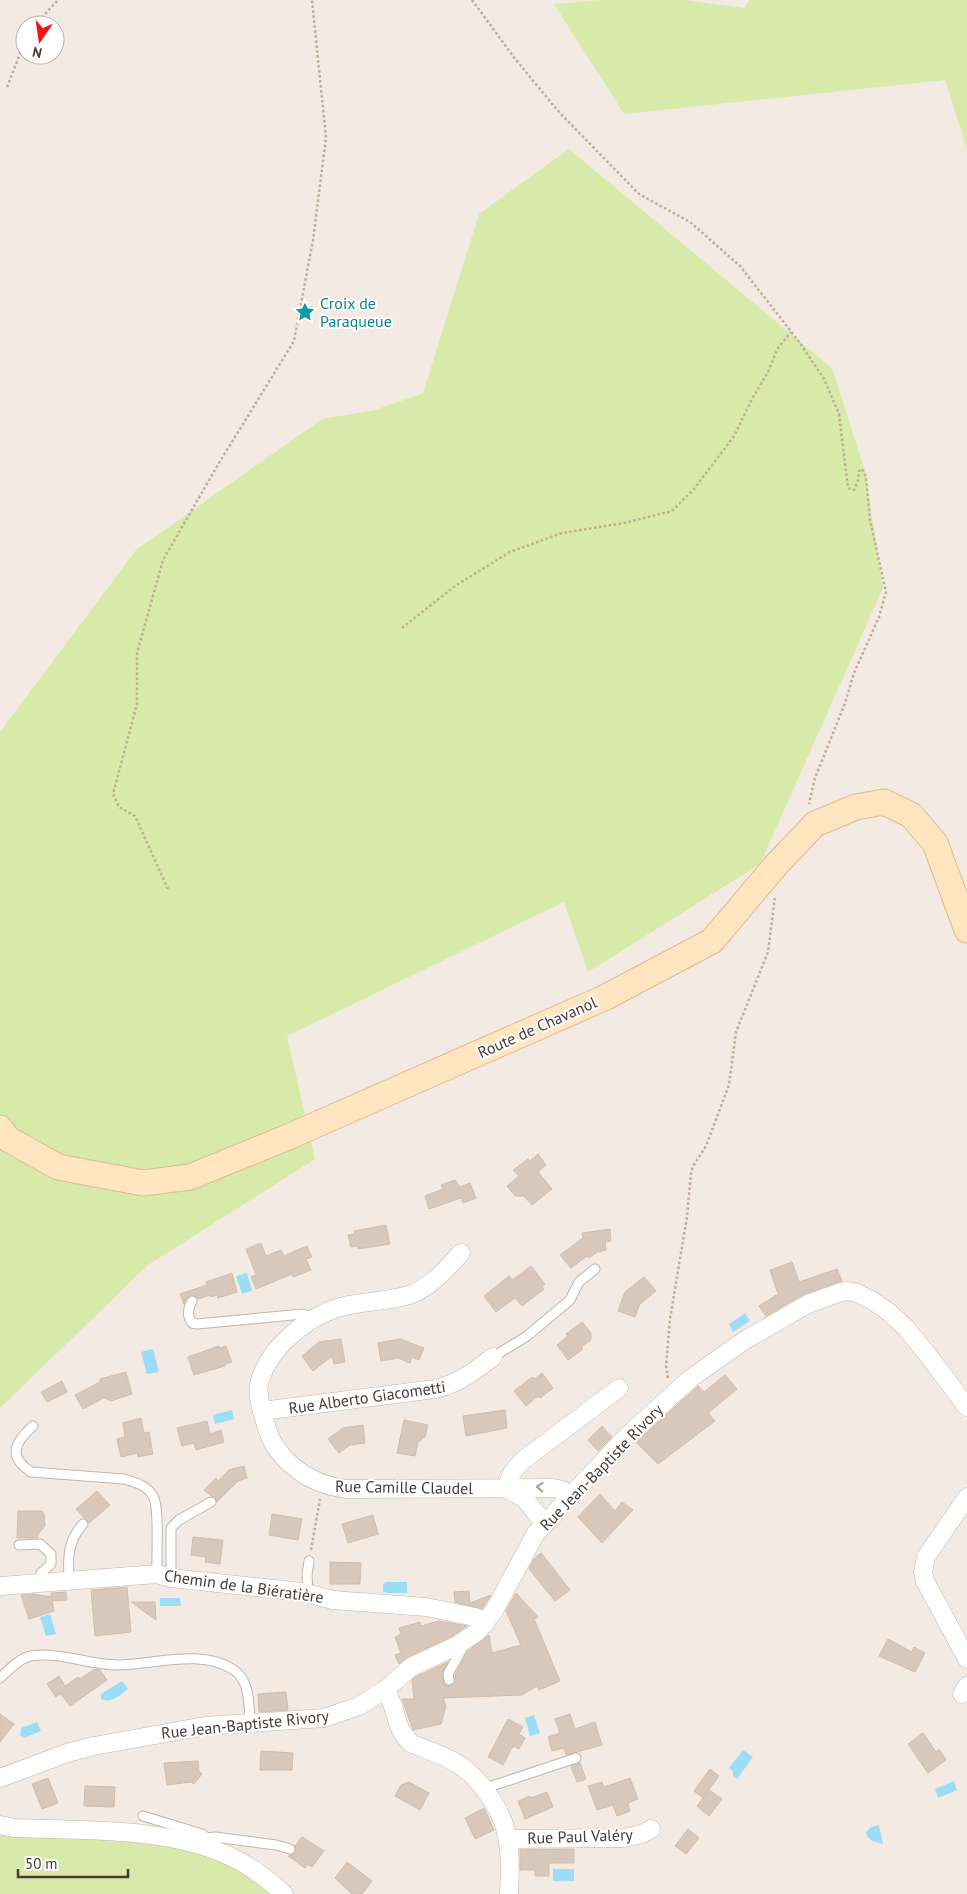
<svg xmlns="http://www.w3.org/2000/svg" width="967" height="1894" font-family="'PT Sans',sans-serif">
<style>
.green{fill:#d7eaa9}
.water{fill:#9bddf4}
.building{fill:#d8c8bb;stroke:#d0bcab}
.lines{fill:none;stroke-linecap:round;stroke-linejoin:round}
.lane-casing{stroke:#c1b5a8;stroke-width:11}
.street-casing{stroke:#c1b5a8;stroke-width:19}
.secondary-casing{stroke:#d9bb92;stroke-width:27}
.path{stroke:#c1ab96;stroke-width:2.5;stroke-dasharray:2.5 2.5;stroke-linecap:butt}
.lane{stroke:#fff;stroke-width:9}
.street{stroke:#fff;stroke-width:18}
.secondary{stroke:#ffe6c1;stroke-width:25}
.oneway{stroke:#a29d99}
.labels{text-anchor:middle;stroke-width:4;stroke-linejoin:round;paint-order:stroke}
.culture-label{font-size:16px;fill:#0d838f;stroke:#fff;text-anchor:start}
.street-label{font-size:16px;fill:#453b33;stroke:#fff}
</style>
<rect width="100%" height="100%" fill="#f3ebe3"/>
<g class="green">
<path d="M 601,0 L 683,0 L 744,8 L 750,0 L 967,0 L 967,149 L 945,80 L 624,114 L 554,4 Z"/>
<path d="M 569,149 L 832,368 L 865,471 L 883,588 L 760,864 L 588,972 L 564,902 L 287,1036 L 315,1159 L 148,1265 L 0,1408 L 0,732 L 136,550 L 322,419 L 375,410 L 423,393 L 479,214 Z"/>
<path d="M 0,1827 L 156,1827 L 291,1894 L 0,1894 Z"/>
</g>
<g class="water">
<path d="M 247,1273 L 252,1291 L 242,1294 L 236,1276 Z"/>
<path d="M 745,1313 L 750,1321 L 733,1332 L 729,1324 Z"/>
<path d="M 153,1349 L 159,1372 L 147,1374 L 141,1352 Z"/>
<path d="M 232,1410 L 234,1419 L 215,1424 L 213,1415 Z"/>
<path d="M 386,1582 L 407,1582 L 407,1593 L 386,1593 L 386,1592 L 383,1592 L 383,1584 Z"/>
<path d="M 160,1598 L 180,1598 L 181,1606 L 160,1606 Z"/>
<path d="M 50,1614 L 56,1634 L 46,1636 L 40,1617 Z"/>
<path d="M 122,1681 L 128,1689 C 120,1695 111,1704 101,1699 L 101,1694 Z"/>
<path d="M 534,1715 L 540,1733 L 530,1736 L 525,1718 Z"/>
<path d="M 37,1722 L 41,1731 L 24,1738 L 20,1735 L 21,1728 Z"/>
<path d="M 743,1750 L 753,1757 L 737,1779 L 733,1776 L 733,1771 L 729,1768 Z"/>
<path d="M 954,1781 L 957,1790 L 938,1798 L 935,1789 Z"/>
<path d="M 879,1825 L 883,1844 C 876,1842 867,1841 866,1832 L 871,1827 Z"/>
<rect x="553" y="1869" width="21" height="12"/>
</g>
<g class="building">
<path d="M 538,1154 L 546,1165 L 538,1172 L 552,1189 L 532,1205 L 524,1196 L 515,1196 L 507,1186 L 519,1176 L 513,1170 L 528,1159 L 530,1161 Z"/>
<path d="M 455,1180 L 460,1187 L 470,1183 L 476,1198 L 463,1203 L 461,1198 L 429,1209 L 425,1196 L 443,1189 L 441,1185 Z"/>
<path d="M 386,1225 L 390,1244 L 358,1249 L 357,1246 L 351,1247 L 348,1235 L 355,1234 L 354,1231 Z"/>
<path d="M 610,1229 L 611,1241 L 605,1242 L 606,1250 L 597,1252 L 589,1258 L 587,1256 L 571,1268 L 560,1255 L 583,1238 L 582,1233 Z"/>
<path d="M 261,1243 L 266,1256 L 281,1250 L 284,1256 L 307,1246 L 312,1257 L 306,1259 L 311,1270 L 293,1277 L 292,1274 L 256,1289 L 251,1277 L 256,1275 L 246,1249 Z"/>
<path d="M 792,1262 L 799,1282 L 837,1269 L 842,1281 L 804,1294 L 766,1316 L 759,1306 L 778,1294 L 770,1270 Z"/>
<path d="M 531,1266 L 545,1284 L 542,1286 L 544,1289 L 522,1306 L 515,1298 L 496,1312 L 484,1296 L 509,1276 L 512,1280 Z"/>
<path d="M 232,1273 L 237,1292 L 218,1298 L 217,1295 L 211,1297 L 210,1295 L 198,1299 L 195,1296 L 191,1295 L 187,1298 L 184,1304 L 180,1294 L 207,1285 L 206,1282 Z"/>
<path d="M 644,1277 L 656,1291 L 640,1304 L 635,1317 L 618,1311 L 625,1292 Z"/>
<path d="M 582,1322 L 591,1333 L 591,1340 L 582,1346 L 582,1350 L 568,1360 L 557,1345 L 568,1336 L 566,1334 Z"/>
<path d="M 341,1339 L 345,1362 L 334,1364 L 332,1356 L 313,1371 L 302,1356 L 319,1342 Z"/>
<path d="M 400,1339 L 424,1348 L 419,1360 L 412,1357 L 410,1363 L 398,1358 L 381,1361 L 378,1343 Z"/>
<path d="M 219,1346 L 219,1348 L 226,1346 L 232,1362 L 225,1364 L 225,1366 L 194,1375 L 188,1357 Z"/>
<path d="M 126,1372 L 132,1394 L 111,1401 L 104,1398 L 83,1409 L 75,1395 L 100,1382 L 100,1379 Z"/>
<path d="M 542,1373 L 553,1388 L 540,1398 L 538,1396 L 526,1406 L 514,1391 L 532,1377 L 535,1379 Z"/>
<path d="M 725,1375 L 737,1389 L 708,1413 L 715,1421 L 658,1464 L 636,1442 L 698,1386 L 704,1392 Z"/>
<path d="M 62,1381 L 67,1392 L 47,1402 L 41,1392 Z"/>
<path d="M 505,1410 L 507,1428 L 466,1436 L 463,1416 Z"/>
<path d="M 141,1418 L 144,1433 L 149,1432 L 153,1454 L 138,1457 L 137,1453 L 121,1457 L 117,1439 L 125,1437 L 123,1423 Z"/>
<path d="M 404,1420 L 428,1425 L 425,1437 L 418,1442 L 415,1456 L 397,1453 Z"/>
<path d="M 207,1421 L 210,1434 L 221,1430 L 224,1442 L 196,1450 L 194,1443 L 182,1446 L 177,1428 Z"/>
<path d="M 363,1425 L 365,1443 L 350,1445 L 339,1453 L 328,1439 L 343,1428 Z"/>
<path d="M 602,1426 L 612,1437 L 598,1451 L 588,1440 Z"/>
<path d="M 244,1466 L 247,1478 L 238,1481 L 217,1502 L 215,1497 L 211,1496 L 204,1490 L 216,1478 L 218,1481 L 229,1470 Z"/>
<path d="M 97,1491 L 110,1505 L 89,1523 L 76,1509 Z"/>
<path d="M 600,1494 L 615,1511 L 622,1502 L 633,1510 L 602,1543 L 578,1517 Z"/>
<path d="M 18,1511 L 42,1511 L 44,1515 L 45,1526 L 38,1534 L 37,1538 L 17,1538 Z"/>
<path d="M 272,1514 L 302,1519 L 298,1540 L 269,1535 Z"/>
<path d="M 373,1515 L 378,1534 L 348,1543 L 342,1524 Z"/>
<path d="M 193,1537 L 223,1540 L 220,1564 L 205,1562 L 206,1557 L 191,1555 Z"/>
<path d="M 541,1553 L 570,1590 L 555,1601 L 529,1569 L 534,1559 Z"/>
<path d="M 330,1562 L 361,1563 L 360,1584 L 330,1584 Z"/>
<path d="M 127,1587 L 131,1632 L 95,1636 L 91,1590 Z"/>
<path d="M 469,1591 L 470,1603 L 491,1595 L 482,1609 L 455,1602 L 454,1592 Z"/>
<path d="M 66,1592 L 67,1600 L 52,1601 L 54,1611 L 29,1619 L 21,1595 L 34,1594 L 51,1597 L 51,1593 Z"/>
<path d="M 516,1593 L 538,1617 L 534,1619 L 560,1681 L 539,1690 L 537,1686 L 522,1695 L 443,1698 L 446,1706 L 441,1724 L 413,1730 L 402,1699 L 414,1699 L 412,1680 L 417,1676 L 448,1662 L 442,1675 L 444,1684 L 450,1686 L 455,1683 L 455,1675 L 468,1651 L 487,1636 L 489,1635 L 492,1653 L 521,1645 L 506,1611 Z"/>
<path d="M 131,1602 L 155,1602 L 156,1620 Z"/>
<path d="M 439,1621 L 467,1626 L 451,1637 L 406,1658 L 399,1664 L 395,1655 L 401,1653 L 395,1637 L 401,1634 L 399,1628 L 420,1622 L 421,1626 Z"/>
<path d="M 888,1639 L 912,1652 L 914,1647 L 925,1653 L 915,1672 L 879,1656 Z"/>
<path d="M 95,1669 L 100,1670 L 107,1680 L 70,1706 L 61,1694 L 56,1697 L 47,1684 L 59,1676 L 65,1686 L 78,1677 L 80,1679 Z"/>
<path d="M 286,1692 L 288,1710 L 259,1712 L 258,1694 Z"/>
<path d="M 0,1714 L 14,1724 L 0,1742 Z"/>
<path d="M 570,1714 L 575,1729 L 595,1722 L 602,1745 L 566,1755 L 564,1748 L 552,1751 L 548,1737 L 560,1733 L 555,1719 Z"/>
<path d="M 508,1719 L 523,1727 L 519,1734 L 525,1738 L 519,1749 L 513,1746 L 503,1765 L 488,1757 Z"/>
<path d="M 923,1733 L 936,1752 L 939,1749 L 946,1760 L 928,1773 L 908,1744 Z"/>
<path d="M 261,1751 L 293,1753 L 292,1770 L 260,1770 Z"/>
<path d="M 198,1761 L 199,1771 L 202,1774 L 194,1784 L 191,1782 L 167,1785 L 164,1763 Z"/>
<path d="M 580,1763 L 586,1779 L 577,1782 L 571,1766 Z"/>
<path d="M 710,1769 L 719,1776 L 703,1798 L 694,1791 Z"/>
<path d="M 48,1778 L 58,1803 L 42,1809 L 32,1784 Z"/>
<path d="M 630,1778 L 638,1799 L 628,1803 L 630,1811 L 617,1816 L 613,1805 L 597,1810 L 588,1786 L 602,1782 L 604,1787 Z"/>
<path d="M 409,1782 L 429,1793 L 420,1810 L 395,1796 L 401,1785 Z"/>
<path d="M 85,1786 L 115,1787 L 114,1807 L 84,1806 Z"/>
<path d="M 709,1790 L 722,1799 L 709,1816 L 697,1806 Z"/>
<path d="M 547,1792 L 553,1807 L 525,1819 L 518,1801 L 530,1796 L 531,1798 Z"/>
<path d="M 484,1808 L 494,1830 L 475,1839 L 465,1818 Z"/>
<path d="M 688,1829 L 699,1838 L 686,1854 L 675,1846 Z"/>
<path d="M 302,1837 L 324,1851 L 312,1867 L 307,1864 L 305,1868 L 288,1856 L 295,1853 L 295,1846 Z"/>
<path d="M 574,1849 L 574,1863 L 549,1863 L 549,1876 L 535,1876 L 535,1870 L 520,1870 L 520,1850 Z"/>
<path d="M 347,1862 L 372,1881 L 362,1894 L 352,1894 L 335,1878 Z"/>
</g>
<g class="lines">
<defs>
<g id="lane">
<path d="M 192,1301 C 188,1308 187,1316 192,1323 L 197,1324 L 303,1314 L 310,1317 L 312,1320"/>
<path d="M 493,1357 L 527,1336 L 570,1300 L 579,1282 L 595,1269"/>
<path d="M 33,1426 C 15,1442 7,1456 31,1472 L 124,1479 C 134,1482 147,1485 153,1496 C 160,1507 156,1558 157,1574"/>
<path d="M 19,1545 L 40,1544 L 51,1554 L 51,1564 L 41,1573 L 40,1584"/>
<path d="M 171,1578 L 171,1528 L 179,1520 L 211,1502"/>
<path d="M 69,1582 C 68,1558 67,1542 83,1524"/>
<path d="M 308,1594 L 307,1575 L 309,1561"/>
<path d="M 0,1678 C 9,1670 19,1658 31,1656 C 56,1651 91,1665 118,1665 C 153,1665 201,1648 234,1670 C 250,1681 249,1705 250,1723"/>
<path d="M 449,1680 L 448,1674 L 464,1645"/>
<path d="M 484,1790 L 489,1787 L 576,1758"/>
<path d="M 143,1816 L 202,1834 L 207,1838 L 206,1842"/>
<path d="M 207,1838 L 215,1837 L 276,1845 L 290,1849"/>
</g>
<g id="street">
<path d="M 461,1253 C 447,1268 432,1286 412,1294 C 387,1303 359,1300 334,1309 C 302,1321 267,1350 259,1384 C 257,1395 261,1408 264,1418 C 267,1431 271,1442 279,1452 C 297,1474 319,1486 347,1489 L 553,1488 L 562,1490 L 570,1497"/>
<path d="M 262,1411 L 435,1389 C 460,1383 473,1372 493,1357"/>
<path d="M 506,1489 L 512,1473 L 522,1461 L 619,1388"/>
<path d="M 506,1489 L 524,1498 L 545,1524"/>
<path d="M 967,1497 L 926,1557 L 923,1572 L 925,1581 L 967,1659"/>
<path d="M 0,1586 L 157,1574 L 171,1578 L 302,1592 L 333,1600 L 426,1607 L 475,1617 L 486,1623"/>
<path d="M 385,1690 C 398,1707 393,1728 412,1744 C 427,1750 444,1755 458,1764 C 478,1776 502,1810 506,1832 C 511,1852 510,1874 509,1894"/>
<path d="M 962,1694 L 967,1686"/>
<path d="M 0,1778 L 67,1753 L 94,1746 L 205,1726 L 324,1718 L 359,1706 L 385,1690 L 411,1667 L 456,1646 L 477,1632 L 494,1611 L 536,1533 L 628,1435 L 691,1378 L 745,1340 L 808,1304 L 841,1292 L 848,1291 L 857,1293 L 873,1301 L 890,1313 L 906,1328 L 931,1359 L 967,1407"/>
<path d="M 0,1825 L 14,1828 C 86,1831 177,1826 241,1862 C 257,1871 271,1882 284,1894"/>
<path d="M 508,1839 L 624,1838 L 642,1834 L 651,1829"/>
</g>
<path id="secondary" d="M 0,1128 L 8,1139 L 58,1167 L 143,1183 L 190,1177 L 288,1137 L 604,998 L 712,941 L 776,865 L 815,824 L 856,807 L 884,802 L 911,815 L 935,843 L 967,930"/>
</defs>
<use href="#lane" class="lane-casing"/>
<use href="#street" class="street-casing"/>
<use href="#secondary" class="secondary-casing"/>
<g class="path">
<path d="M 472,0 L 513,56 L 557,110 L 639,194 L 690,222 L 740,266 L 800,343 L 824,379 L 839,414 L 848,488 L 854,490 L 858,481 L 859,471 L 862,469 L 866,477 L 870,520 L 886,592 L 879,617 L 854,673 L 845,703 L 815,778 L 809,804"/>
<path d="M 35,25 L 58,0"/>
<path d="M 7,87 L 25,41"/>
<path d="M 402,628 L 455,586 L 510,552 L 562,533 L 624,523 L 672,511 L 694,489 L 734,436 L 752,399 L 768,372 L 778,348 L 791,332"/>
<path d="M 168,889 L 135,816 L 119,807 L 113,794 L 137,704 L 137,653 L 163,560 L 219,463 L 294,341 L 313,240 L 326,138 L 312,0"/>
<path d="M 668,1378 L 666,1366 L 670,1319 L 687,1217 L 691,1173 L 693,1166 L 706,1146 L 729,1085 L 736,1032 L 768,952 L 775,896"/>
<path d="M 311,1550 L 320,1499"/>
</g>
<use href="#lane" class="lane"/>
<use href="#street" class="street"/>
<use href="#secondary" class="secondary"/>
</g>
<defs><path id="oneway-chevron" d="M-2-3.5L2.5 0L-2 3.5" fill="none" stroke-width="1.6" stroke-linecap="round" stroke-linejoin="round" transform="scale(1.25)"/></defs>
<use class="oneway" href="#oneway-chevron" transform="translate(540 1487) rotate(-178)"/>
<defs>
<symbol id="sight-bare" viewBox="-9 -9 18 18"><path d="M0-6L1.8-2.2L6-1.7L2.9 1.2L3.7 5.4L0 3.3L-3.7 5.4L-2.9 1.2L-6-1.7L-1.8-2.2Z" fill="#0f9aa8" stroke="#fff" stroke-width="2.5" paint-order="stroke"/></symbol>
</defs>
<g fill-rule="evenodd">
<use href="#sight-bare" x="291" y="298" width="28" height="28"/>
</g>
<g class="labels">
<g class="culture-label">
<text x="320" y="309">Croix de<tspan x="320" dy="18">Paraqueue</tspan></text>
</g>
<g class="street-label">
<text transform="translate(537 1027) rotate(-24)" y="6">Route de Chavanol</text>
<text transform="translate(367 1397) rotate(-8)" y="6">Rue Alberto Giacometti</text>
<text transform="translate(601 1467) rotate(-46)" y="6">Rue Jean-Baptiste Rivory</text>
<text transform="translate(404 1487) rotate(1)" y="6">Rue Camille Claudel</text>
<text transform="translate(244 1586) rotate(8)" y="6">Chemin de la Biératière</text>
<text transform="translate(245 1724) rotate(-6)" y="6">Rue Jean-Baptiste Rivory</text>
<text transform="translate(580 1836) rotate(-2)" y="6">Rue Paul Valéry</text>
</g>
</g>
<g transform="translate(40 40) rotate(193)"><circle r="24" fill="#ffffff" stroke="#b5b1ad"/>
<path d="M0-4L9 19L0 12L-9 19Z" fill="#ff0e0f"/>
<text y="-8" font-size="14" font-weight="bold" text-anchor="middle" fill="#453b33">N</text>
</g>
<path d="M18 1869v8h110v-8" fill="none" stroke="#453b33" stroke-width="2.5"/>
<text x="25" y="1869" font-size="15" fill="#453b33" stroke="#ffffff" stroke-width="4" paint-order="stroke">50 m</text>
</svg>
